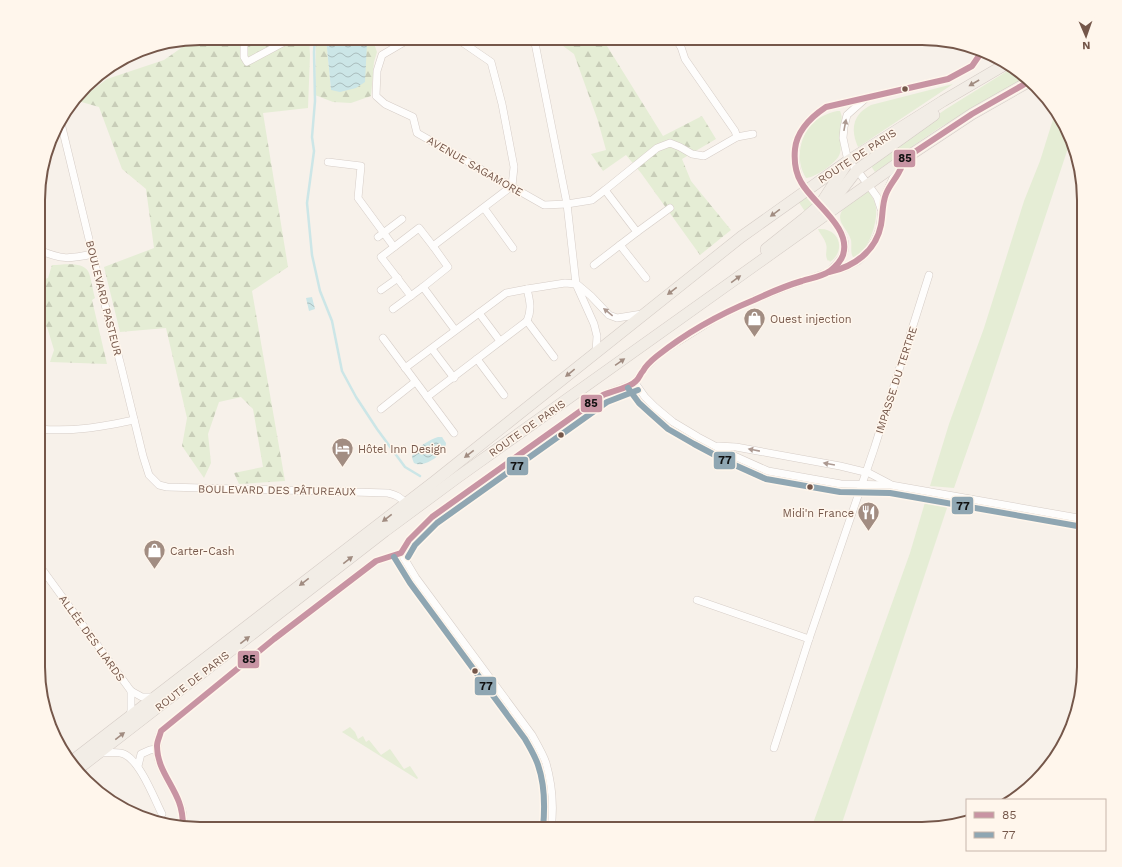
<svg xmlns="http://www.w3.org/2000/svg" width="1122" height="867" font-family="'Work Sans',sans-serif">
<style>
.grass{fill:#e5edd5}
.forest{fill:url(#forest-firs)}
.water{fill:url(#water-waves)}
.lines{fill:none;stroke-linecap:round;stroke-linejoin:round}
.stream{stroke:#cce6e7;stroke-width:2.5}
.street-casing{stroke:#d6cdc7;stroke-width:8}
.primary-casing{stroke:#d5ccc6;stroke-width:12}
.street{stroke:#fefdfc;stroke-width:7}
.primary{stroke:#f2ede6;stroke-width:11}
.bus-1-casing{stroke:#fff6ec;stroke-width:9}
.bus-2-casing{stroke:#fff6ec;stroke-width:9}
.bus-1{stroke:#c894a3;stroke-width:6}
.bus-2{stroke:#8fa6b2;stroke-width:6}
.oneway{fill:#a18c81}
.oneway2{fill:#ac9991}
.bus-dot{fill:#75574a;stroke:#fff6ec;stroke-width:1.5}
.labels{text-anchor:middle;stroke-width:3;stroke-linejoin:round;paint-order:stroke}
.street-label{font-size:11px;fill:#75574a;stroke:#fff6ec}
.poi-label{font-size:11px;fill:#75574a;stroke:#fff6ec;text-anchor:start}
.rim{fill:none;stroke:#75574a;stroke-width:2}
.line-badge{stroke:#fff6ec;stroke-width:1.5}
.pale-badge-label{font-size:11px;text-anchor:middle;font-weight:bold;fill:#111}
</style>
<defs>
<pattern id="forest-firs" width="22" height="20" patternUnits="userSpaceOnUse"><rect width="22" height="20" fill="#e5edd5"/><path d="M5 1l3.5 6h-7zM16 11l3.5 6h-7z" fill="#c8cdb8"/></pattern>
<pattern id="water-waves" width="16" height="10" patternUnits="userSpaceOnUse"><rect width="16" height="10" fill="#cce6e7"/><path d="M0 5q4-4 8 0t8 0" fill="none" stroke="#aabdbd"/></pattern>
</defs>
<rect width="100%" height="100%" fill="#f7f1ea"/>
<g class="grass">
<path d="M 1012,68 L 1027,77 L 939,128 L 875,172 L 869,163 L 946,109 Z"/>
<path d="M 953,84 L 860,146 L 858,147 C 853,136 851,123 860,113 C 863,110 867,107 871,105 Z"/>
<path d="M 837,111 L 840,111 C 844,120 840,122 840,132 C 839,139 842,146 840,153 C 838,162 815,178 806,178 C 801,170 799,161 800,151 C 803,129 815,116 837,111 Z"/>
<path d="M 1055,113 L 1067,129 L 1070,142 L 981,411 L 954,488 L 930,486 L 949,424 L 984,328 L 1024,201 L 1040,161 Z"/>
<path d="M 868,191 C 872,196 875,201 876,208 C 878,221 868,255 853,257 C 850,252 852,246 851,240 C 848,228 833,221 844,208 Z"/>
<path d="M 806,197 L 813,205 L 806,213 L 798,201 Z"/>
<path d="M 818,229 C 839,227 847,250 830,262 L 829,260 L 828,261 C 824,254 828,250 826,244 C 825,239 820,234 818,229 Z"/>
<path d="M 926,499 L 948,505 L 840,829 L 811,829 L 910,553 Z"/>
<path d="M 350,727 L 355,732 L 358,739 L 363,736 L 366,742 L 369,740 L 381,755 L 390,749 L 404,769 L 410,766 L 418,778 L 417,779 L 342,732 Z"/>
</g>
<g class="forest">
<path d="M 200,38 L 309,38 L 310,55 L 308,108 L 263,113 L 288,267 L 252,291 L 285,481 L 239,484 L 234,473 L 263,467 L 253,409 L 241,397 L 219,402 L 208,434 L 211,463 L 204,478 L 182,446 L 187,418 L 166,328 L 120,332 L 104,267 L 154,248 L 146,189 L 122,169 L 99,107 L 78,101 L 107,79 L 164,60 L 194,39 Z"/>
<path d="M 316,38 L 326,38 L 331,90 L 367,43 L 365,38 L 372,38 L 377,52 L 374,62 L 371,96 L 351,103 L 333,102 L 315,95 Z"/>
<path d="M 531,38 L 602,38 L 663,136 L 702,116 L 716,139 L 682,159 L 691,181 L 731,230 L 700,255 L 641,173 L 626,155 L 603,171 L 591,154 L 606,150 L 598,121 L 574,54 L 559,43 Z"/>
<path d="M 52,265 C 62,265 82,261 88,271 C 91,276 93,292 95,298 L 92,300 L 107,364 L 50,362 L 54,350 L 48,330 L 39,311 L 39,281 L 48,278 Z"/>
</g>
<g class="water">
<path d="M 326,38 L 365,38 L 367,43 L 365,82 L 356,88 L 340,92 L 331,90 Z"/>
<path d="M 312,297 L 315,309 L 309,311 L 306,298 Z"/>
<path d="M 438,437 L 442,437 L 446,443 C 446,453 424,469 414,463 C 413,460 411,457 413,454 C 417,447 431,439 438,437 Z"/>
</g>
<g class="lines">
<path class="stream" d="M 315,38 L 314,52 L 315,101 L 312,137 L 314,151 L 307,203 L 312,255 L 320,291 L 332,321 L 342,371 L 356,397 L 377,429 L 405,467 L 420,476"/>
<defs>
<g id="street">
<path d="M 244,38 L 244,57 L 247,62 L 292,38"/>
<path d="M 411,38 L 382,55 L 377,71 L 376,96 L 385,104 L 413,117 L 417,133 L 544,205 L 567,204 L 592,200 L 605,190 L 657,148 L 670,143 L 680,147 L 692,154 L 704,156 L 737,137 L 753,134"/>
<path d="M 534,38 L 567,204 L 576,284 L 594,324 L 597,336 L 596,352"/>
<path d="M 675,38 L 681,47 L 685,59 L 735,131 L 737,137"/>
<path d="M 865,99 L 847,115 L 844,127 L 843,138 L 848,161 L 857,170 L 872,190 L 877,197 L 881,209"/>
<path d="M 60,119 L 103,297 L 121,366 L 143,456 L 149,475 L 159,485 L 167,487 L 388,493 C 396,495 401,497 406,504"/>
<path d="M 328,162 L 361,166 L 358,198 L 394,247"/>
<path d="M 605,190 L 637,232 L 620,245 L 646,278"/>
<path d="M 484,208 L 513,248"/>
<path d="M 637,232 L 670,208"/>
<path d="M 378,237 L 402,219"/>
<path d="M 39,250 C 62,260 69,259 93,254"/>
<path d="M 594,265 L 620,245"/>
<path d="M 829,272 C 835,265 845,257 845,247 C 846,226 810,199 801,182 C 796,173 795,163 795,153 C 795,132 810,118 826,107 L 948,79 L 972,66 L 983,50"/>
<path d="M 578,285 L 591,296 L 609,315 L 617,318 L 642,314"/>
<path d="M 381,290 L 398,278"/>
<path d="M 411,296 L 381,257 L 419,228 L 433,246"/>
<path d="M 393,309 L 423,287"/>
<path d="M 479,313 L 500,341"/>
<path d="M 527,321 L 554,357"/>
<path d="M 455,330 L 423,287 L 448,267 L 433,246 L 512,186 L 514,167 L 502,104 L 491,62 L 456,38"/>
<path d="M 383,338 L 454,433"/>
<path d="M 432,349 L 454,378"/>
<path d="M 477,359 L 504,395"/>
<path d="M 405,368 L 506,293 L 527,289"/>
<path d="M 635,383 L 645,397 L 655,407 L 673,422 L 698,437 L 732,455 L 768,471 L 841,484 L 891,485 L 908,488 L 1084,519"/>
<path d="M 427,397 L 527,321 C 532,310 530,301 527,289 L 565,283 L 576,284"/>
<path d="M 381,409 L 415,382"/>
<path d="M 39,429 C 74,432 100,427 134,420"/>
<path d="M 718,446 L 736,447 L 840,466 L 869,473 L 890,484"/>
<path d="M 401,553 L 416,578 L 532,735 C 537,744 543,754 546,763 C 552,784 554,807 551,829"/>
<path d="M 39,565 L 131,691 L 142,697 L 155,697"/>
<path d="M 697,600 L 809,639"/>
<path d="M 130,717 L 131,710 L 131,691"/>
<path d="M 774,748 L 809,639 L 874,449 L 929,275"/>
<path d="M 99,753 C 106,753 117,751 124,754 C 140,761 154,798 162,814"/>
<path d="M 138,766 L 141,754 L 150,750 L 156,749"/>
<path d="M 183,827 C 188,791 144,769 161,731 L 274,639 L 376,561 L 401,553 L 409,540 L 432,517 L 603,395 L 635,383 L 644,369 L 658,355 L 677,342 L 714,319 L 753,300 L 785,287 L 829,272 L 844,268 L 858,261 L 868,251 L 875,240 L 880,228 L 882,210 L 886,193 L 893,178 L 901,169 L 901,161"/>
</g>
<g id="primary">
<path d="M 829,211 L 837,196 L 857,170 L 934,115"/>
<path d="M 766,250 L 766,249 L 805,218 L 820,205 L 846,165"/>
<path d="M 72,761 L 435,481 L 741,237 L 848,161 L 943,101 L 1006,64"/>
<path d="M 78,769 L 385,531 L 458,477 L 901,161 L 972,114 L 1030,81"/>
</g>
</defs>
<use href="#street" class="street-casing"/>
<use href="#primary" class="primary-casing"/>
<use href="#street" class="street"/>
<use href="#primary" class="primary"/>
<defs>
<g id="bus-1">
<path d="M 829,272 C 854,267 876,251 881,225 C 883,214 882,204 886,194 C 890,184 896,179 900,170 C 902,168 901,164 901,161 L 972,114 L 1030,81"/>
<path d="M 183,827 C 183,818 182,810 179,802 C 172,783 157,768 157,746 C 157,741 160,736 161,731 L 274,639 L 376,561 L 401,553 L 409,540 L 432,517 L 603,395 C 612,391 630,388 636,381 C 639,379 640,374 643,371 C 646,365 652,360 657,356 C 686,333 720,314 754,300 C 769,293 785,286 802,281 C 811,278 821,277 830,271 C 835,267 841,261 843,255 C 852,227 812,203 801,182 C 795,172 794,160 795,149 C 797,130 811,117 826,107 L 948,79 L 972,66 L 983,50"/>
</g>
<g id="bus-2">
<path d="M 628,388 L 639,403 L 650,413 L 668,429 L 694,444 L 728,462 L 766,479 L 840,492 L 890,493 L 1083,527"/>
<path d="M 394,557 L 410,583 L 525,739 C 530,748 535,756 538,765 C 545,785 545,807 543,828"/>
<path d="M 408,557 L 415,545 L 437,523 L 607,402 L 638,390"/>
</g>
</defs>
<use href="#bus-1" class="bus-1-casing"/>
<use href="#bus-2" class="bus-2-casing"/>
<use href="#bus-1" class="bus-1"/>
<use href="#bus-2" class="bus-2"/>
</g>
<defs><path id="oneway-solid" d="M-6-.8H1V-3.2L6.5 0L1 3.2V.8H-6Z"/></defs>
<g class="oneway">
<use href="#oneway-solid" transform="translate(974 83) rotate(150)"/>
<use href="#oneway-solid" transform="translate(775 213) rotate(144)"/>
<use href="#oneway-solid" transform="translate(736 279) rotate(-36)"/>
<use href="#oneway-solid" transform="translate(672 291) rotate(142)"/>
<use href="#oneway-solid" transform="translate(620 362) rotate(-35)"/>
<use href="#oneway-solid" transform="translate(570 373) rotate(141)"/>
<use href="#oneway-solid" transform="translate(469 454) rotate(142)"/>
<use href="#oneway-solid" transform="translate(387 518) rotate(142)"/>
<use href="#oneway-solid" transform="translate(348 560) rotate(-38)"/>
<use href="#oneway-solid" transform="translate(304 582) rotate(142)"/>
<use href="#oneway-solid" transform="translate(245 640) rotate(-38)"/>
<use href="#oneway-solid" transform="translate(120 736) rotate(-38)"/>
</g>
<g class="oneway2">
<use href="#oneway-solid" transform="translate(845 125) rotate(-79)"/>
<use href="#oneway-solid" transform="translate(608 312) rotate(-141)"/>
<use href="#oneway-solid" transform="translate(754 450) rotate(-169)"/>
<use href="#oneway-solid" transform="translate(829 464) rotate(-170)"/>
</g>
<defs>
<symbol id="shop-pin" viewBox="-11 -11 22 30"><path d="M0 17L-7.5 6A9.5 9.5 0 1 1 7.5 6Z" fill="#a28d82" stroke="#fff6ec"/><path d="M-5-2.5h2.3a2.7 3.5 0 0 1 5.4 0H5L5.5 6h-11ZM-1.5-2.5h3a1.5 2.3 0 0 0-3 0Z" fill="#fff"/></symbol>
<symbol id="hotel-pin" viewBox="-11 -11 22 30"><path d="M0 17L-7.5 6A9.5 9.5 0 1 1 7.5 6Z" fill="#a28d82" stroke="#fff6ec"/><path d="M-6-4.5h1.5V1H6V5H4.5V3h-9V5H-6ZM-4 0a1.8 1.8 0 1 1 3.6 0ZM.5 0V-2.5h3Q6-2.5 6 0Z" fill="#fff"/></symbol>
<symbol id="restaurant-pin" viewBox="-11 -11 22 30"><path d="M0 17L-7.5 6A9.5 9.5 0 1 1 7.5 6Z" fill="#a28d82" stroke="#fff6ec"/><path d="M-5-6h1v4h1v-4h1v4h1v-4h1v5L-1.5 .5V6h-2V.5L-5-1ZM5-6V6H3V1.5H1.5Q1.5-4 5-6Z" fill="#fff"/></symbol>
</defs>
<g fill-rule="evenodd">
<use href="#shop-pin" x="742" y="306" width="25" height="34"/>
<use href="#hotel-pin" x="330" y="436" width="25" height="34"/>
<use href="#restaurant-pin" x="856" y="500" width="25" height="34"/>
<use href="#shop-pin" x="142" y="538" width="25" height="34"/>
</g>
<g class="bus-dot">
<circle cx="905" cy="89" r="3.5"/>
<circle cx="561" cy="435" r="3.5"/>
<circle cx="810" cy="487" r="3.5"/>
<circle cx="475" cy="671" r="3.5"/>
</g>
<g class="labels">
<g class="street-label">
<text transform="translate(857 156) rotate(-33)" y="4">ROUTE DE PARIS</text>
<text transform="translate(475 166) rotate(30)" y="4">AVENUE SAGAMORE</text>
<text transform="translate(104 298) rotate(76)" y="4">BOULEVARD PASTEUR</text>
<text transform="translate(896 380) rotate(-72)" y="4">IMPASSE DU TERTRE</text>
<text transform="translate(527 428) rotate(-35)" y="4">ROUTE DE PARIS</text>
<text transform="translate(277 490) rotate(1)" y="4">BOULEVARD DES PÂTUREAUX</text>
<text transform="translate(92 638) rotate(54)" y="4">ALLÉE DES LIARDS</text>
<text transform="translate(192 681) rotate(-38)" y="4">ROUTE DE PARIS</text>
</g>
<g class="poi-label">
<text x="770" y="323">Ouest injection</text>
<text x="358" y="453">Hôtel Inn Design</text>
<text x="854" y="517" text-anchor="end">Midi'n France</text>
<text x="170" y="555">Carter-Cash</text>
</g>
</g>
<path d="M0 0H1122V867H0ZM200 45H922A155 155 0 0 1 1077 200V667A155 155 0 0 1 922 822H200A155 155 0 0 1 45 667V200A155 155 0 0 1 200 45Z" fill="#fff6ec" fill-rule="evenodd"/>
<path class="rim" d="M200 45H922A155 155 0 0 1 1077 200V667A155 155 0 0 1 922 822H200A155 155 0 0 1 45 667V200A155 155 0 0 1 200 45Z"/>
<g class="line-badge">
<rect x="893" y="149" width="23" height="19" rx="4" fill="#c894a3"/>
<rect x="580" y="394" width="23" height="19" rx="4" fill="#c894a3"/>
<rect x="713" y="451" width="23" height="19" rx="4" fill="#8fa6b2"/>
<rect x="506" y="456" width="23" height="20" rx="4" fill="#8fa6b2"/>
<rect x="951" y="496" width="23" height="19" rx="4" fill="#8fa6b2"/>
<rect x="237" y="650" width="23" height="19" rx="4" fill="#c894a3"/>
<rect x="474" y="676" width="23" height="20" rx="4" fill="#8fa6b2"/>
</g>
<g class="pale-badge-label">
<text x="905" y="162">85</text>
<text x="591" y="407">85</text>
<text x="725" y="464">77</text>
<text x="517" y="470">77</text>
<text x="963" y="510">77</text>
<text x="249" y="663">85</text>
<text x="486" y="690">77</text>
</g>
<rect x="966" y="799" width="140" height="52" fill="#fff6ec" stroke="#c8b6ab"/>
<rect x="974" y="812" width="20" height="6" fill="#c894a3" stroke="#c8b6ab"/>
<text x="1002" y="819" font-size="12" fill="#75574a">85</text>
<rect x="974" y="832" width="20" height="6" fill="#8fa6b2" stroke="#c8b6ab"/>
<text x="1002" y="839" font-size="12" fill="#75574a">77</text>
<g transform="translate(1086 36) rotate(178)" stroke="#fff6ec" stroke-width="3" paint-order="stroke">
<path d="M0-3L7 15L0 10L-7 15Z" fill="#75574a"/>
<text y="-6" font-size="11" font-weight="bold" text-anchor="middle" fill="#75574a">N</text>
</g>
</svg>
